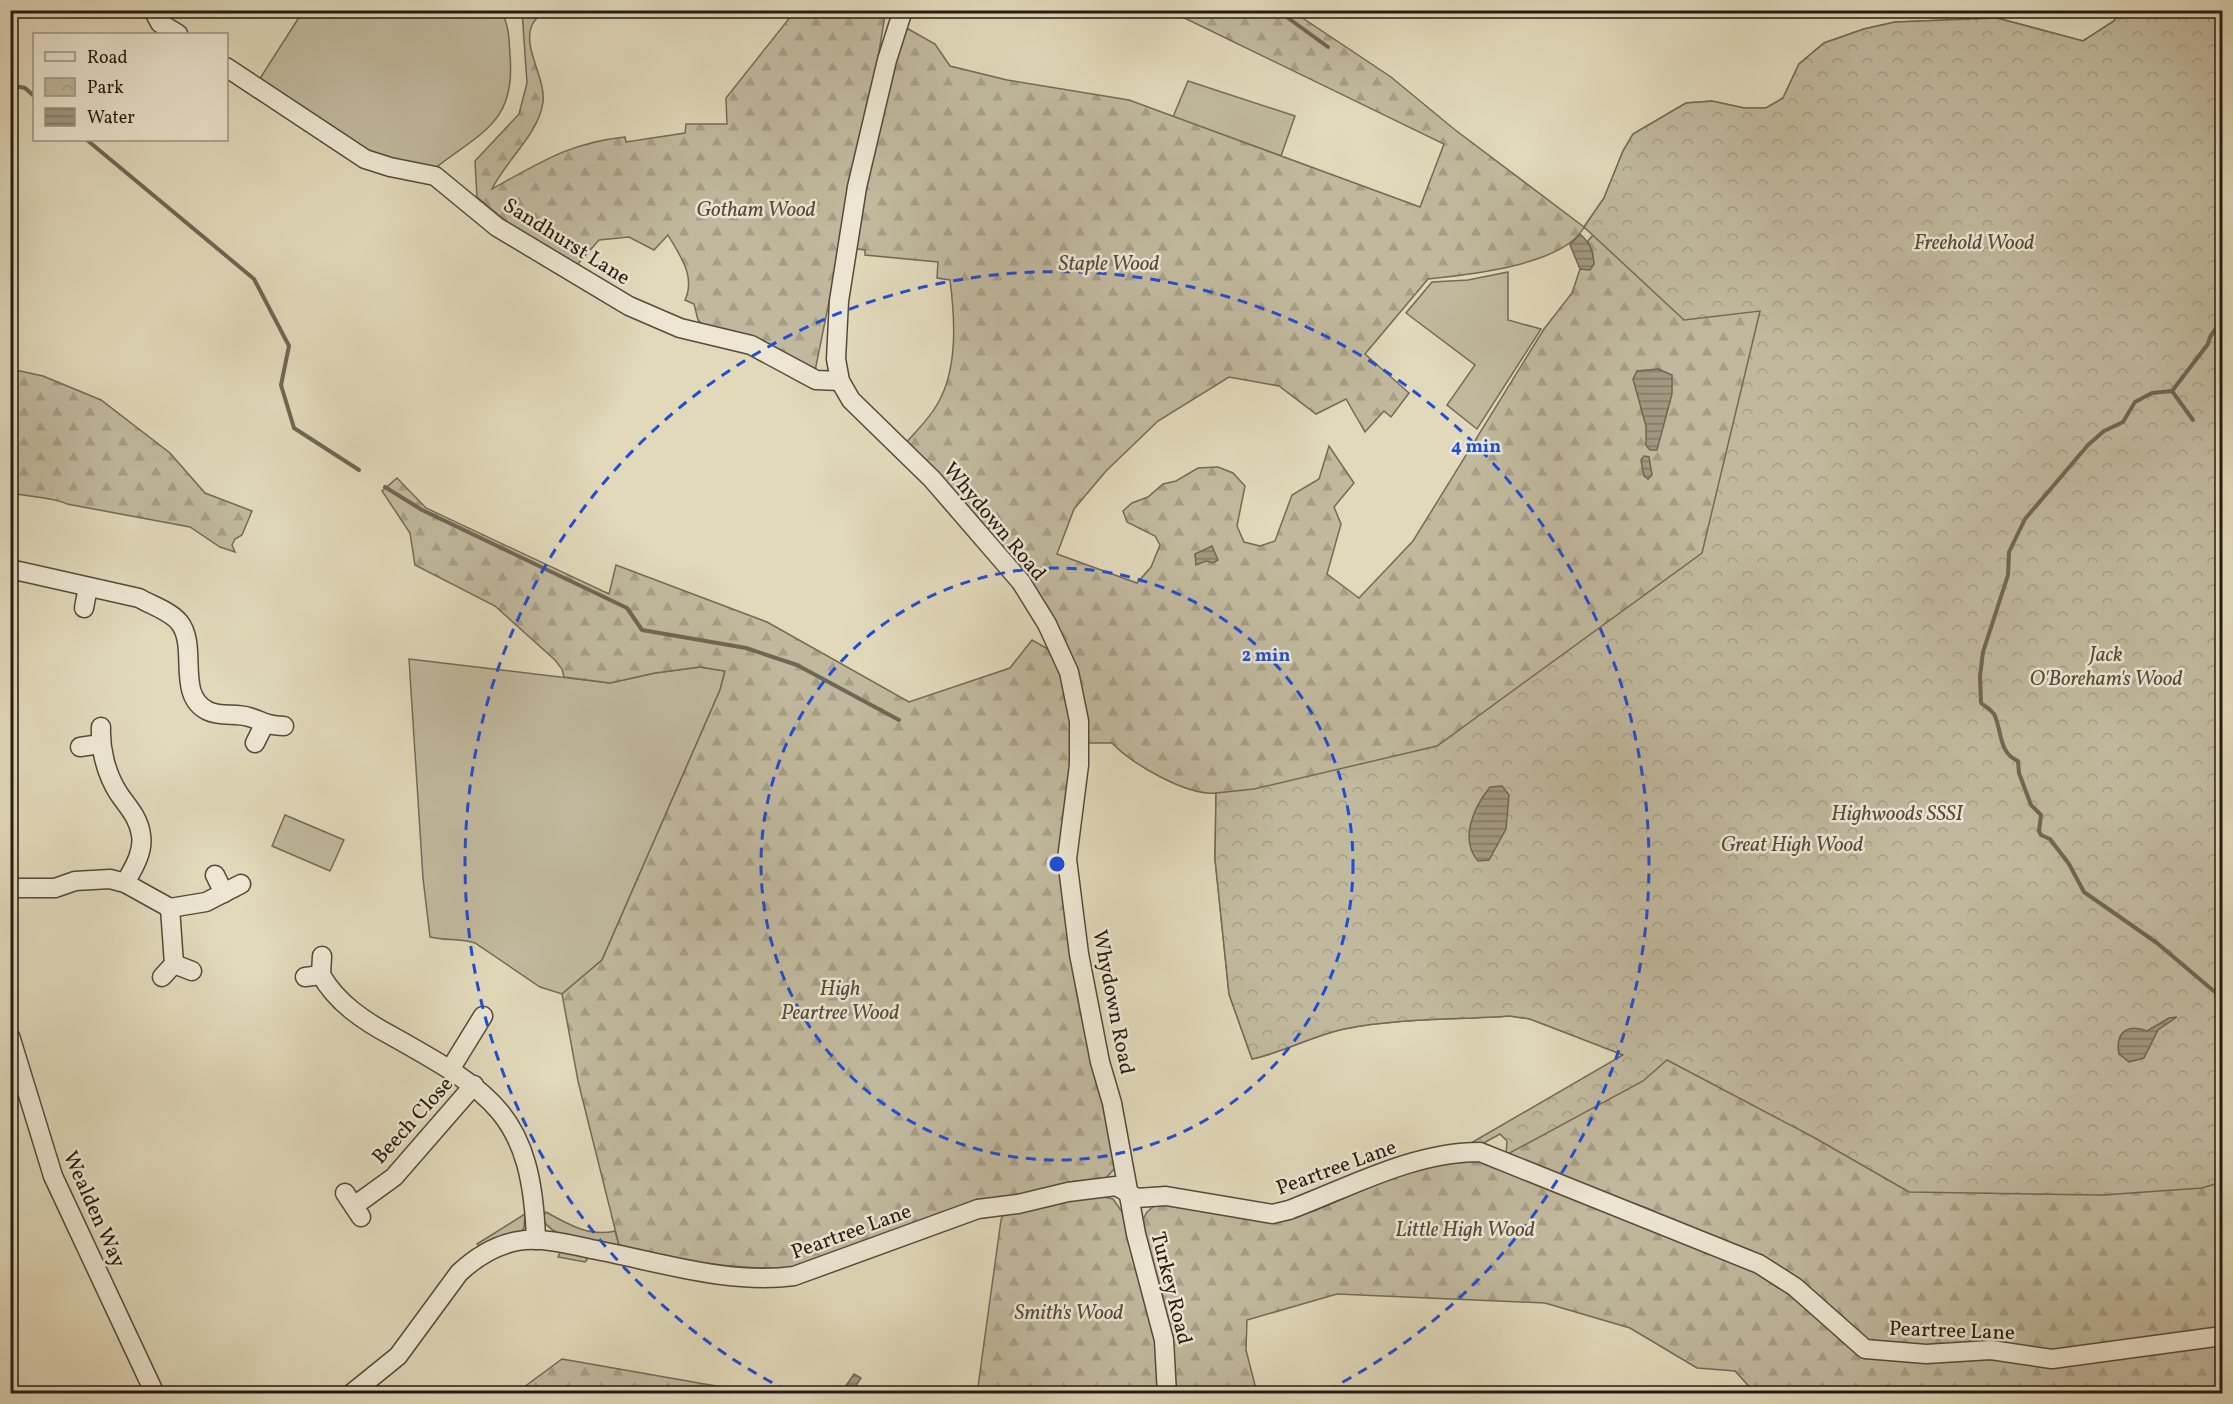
<svg xmlns="http://www.w3.org/2000/svg" width="2233" height="1404" font-family="Vollkorn,serif">
<style>
.grass{fill:#c1b99e;stroke:#746a58;stroke-width:1.5}
.forest{fill:url(#forest-firs);stroke:#746a58;stroke-width:1.5;fill-rule:evenodd}
.park{fill:url(#park-crowns);stroke:#746a58;stroke-width:1.5}
.water{fill:url(#water-rules);stroke:#706655;stroke-width:1.5}
.lines{fill:none;stroke-linecap:round;stroke-linejoin:round}
.stream{stroke:#706655;stroke-width:4}
.minor-casing{stroke:#554a3d;stroke-width:21}
.minor{stroke:#ece6d2;stroke-width:18}
.ring{fill:none;stroke:#1d4ed8;stroke-width:3;stroke-dasharray:10 8}
.labels{text-anchor:middle;stroke-width:5;stroke-linejoin:round;paint-order:stroke}
.park-label{font-size:21px;font-style:italic;fill:#544a3d;stroke:#ece6d2}
.street-label{font-size:21px;fill:#261a13;stroke:#ece6d2}
.centre{fill:#1d4ed8;stroke:#ece6d2;stroke-width:3}
.ring-label{font-size:18px;text-anchor:middle;font-weight:bold;fill:#1d4ed8;stroke:#ece6d2;stroke-width:5;stroke-linejoin:round;paint-order:stroke}
</style>
<defs>
<pattern id="forest-firs" width="22" height="20" patternUnits="userSpaceOnUse" patternTransform="scale(1.5)"><rect width="22" height="20" fill="#c1b99e"/><path d="M5 1l3.5 6h-7zM16 11l3.5 6h-7z" fill="#a69e87"/></pattern>
<pattern id="park-crowns" width="20" height="18" patternUnits="userSpaceOnUse" patternTransform="scale(1.5)"><rect width="20" height="18" fill="#c1b99e"/><path d="M2 6a3 3 0 1 1 6 0M12 15a3 3 0 1 1 6 0" fill="none" stroke="#a69e87"/></pattern>
<pattern id="water-rules" width="6" height="5" patternUnits="userSpaceOnUse" patternTransform="scale(1.5)"><rect width="6" height="5" fill="#a19881"/><path d="M0 2.5h6" fill="none" stroke="#837b68"/></pattern>
</defs>
<rect width="100%" height="100%" fill="#e1d9ba"/>
<filter id="stains"><feTurbulence type="fractalNoise" baseFrequency=".00333" numOctaves="4"/><feColorMatrix values="0 0 0 0 .2 0 0 0 0 .09 0 0 0 0 .02 0 0 0 .5 -.17"/></filter>
<radialGradient id="worn" r=".72"><stop offset=".6" stop-color="#630" stop-opacity="0"/><stop offset="1" stop-color="#630" stop-opacity=".3"/></radialGradient>
<g class="grass">
<path d="M 303,11 L 501,11 C 509,25 509,38 510,55 C 516,123 481,132 434,169 L 365,152 L 259,80 Z"/>
<path d="M 1188,81 L 1295,116 L 1281,156 L 1173,117 Z"/>
<path d="M 1508,272 L 1508,320 L 1541,329 L 1477,429 L 1447,405 L 1475,365 L 1406,313 L 1432,282 L 1468,280 Z"/>
<path d="M 409,659 L 610,683 L 655,673 L 700,667 L 725,671 L 720,690 L 602,960 L 562,994 L 540,987 L 475,943 C 460,938 445,941 430,937 L 423,878 Z"/>
<path d="M 285,815 L 344,840 L 330,871 L 272,846 Z"/>
<path d="M 546,1212 C 569,1225 590,1237 615,1231 L 619,1245 C 593,1241 557,1243 542,1219 Z"/>
<path d="M 525,1214 L 524,1228 L 519,1234 L 479,1246 L 477,1244 Z"/>
<path d="M 561,1250 L 585,1253 L 587,1260 L 585,1262 L 558,1257 Z"/>
</g>
<g class="forest">
<path d="M 522,11 L 543,11 C 540,15 534,20 532,25 C 522,47 546,79 543,102 C 539,134 506,160 492,189 C 541,162 569,143 625,137 L 626,142 L 685,133 L 686,124 L 727,124 L 726,98 L 795,11 L 878,11 L 885,15 L 876,70 L 815,371 L 706,328 L 698,320 L 694,304 L 685,300 C 696,276 680,256 668,235 L 654,250 L 629,237 L 599,240 L 576,266 L 519,232 L 477,197 L 475,161 L 519,114 L 527,83 Z"/>
<path d="M 1170,11 L 1292,11 L 1391,77 L 1454,129 L 1584,227 L 1604,198 L 1623,151 L 1633,134 L 1686,103 L 1712,101 L 1744,108 L 1766,108 L 1783,98 L 1799,64 L 1824,43 L 1864,29 L 1895,22 L 1997,18 L 2083,41 L 2114,21 L 2120,11 L 2222,11 L 2035,837 L 2222,1004 L 2222,1331 L 2071,1351 L 1927,1348 L 1868,1342 L 1687,1228 L 1647,1208 L 1582,1187 L 1506,1155 L 1623,1054 L 1530,1019 L 1510,1016 C 1455,1020 1398,1018 1344,1029 C 1312,1036 1284,1052 1252,1059 L 1229,994 L 1215,859 L 1216,793 C 1187,796 1132,764 1112,743 L 1089,743 L 1080,687 L 1002,547 L 1001,534 L 994,527 L 987,529 L 906,443 C 916,431 930,418 938,403 C 958,368 955,319 950,280 L 937,278 L 938,262 L 865,255 L 865,250 L 851,248 L 903,26 L 935,44 L 950,66 L 1007,80 L 1129,100 L 1420,207 L 1444,144 ZM 1584,227 L 1593,235 L 1588,241 L 1593,254 L 1583,269 L 1580,269 L 1572,293 L 1544,329 L 1413,541 L 1359,598 L 1327,574 L 1341,524 L 1334,507 L 1354,483 L 1329,446 L 1319,479 L 1292,495 L 1275,541 L 1260,546 L 1244,542 L 1237,526 L 1245,486 L 1233,473 L 1218,467 L 1198,468 L 1176,481 L 1163,484 L 1148,497 L 1132,503 L 1123,511 L 1127,522 L 1155,536 L 1160,545 L 1151,567 L 1137,583 L 1057,554 L 1074,509 L 1106,471 L 1158,421 L 1229,377 L 1279,386 L 1316,414 L 1346,399 L 1365,432 L 1384,411 L 1391,417 L 1409,393 L 1365,354 L 1428,279 C 1467,275 1565,265 1584,227 Z"/>
<path d="M 11,369 L 43,376 L 101,400 L 170,453 L 205,493 L 252,511 L 242,535 L 235,539 L 232,545 L 235,552 L 220,547 L 190,527 L 67,504 C 58,498 24,496 11,493 Z"/>
<path d="M 397,478 L 426,508 L 609,594 L 616,565 L 767,622 L 909,702 L 1010,668 L 1032,640 L 1048,649 L 1060,670 L 1072,718 L 1073,753 L 1061,875 L 1077,995 L 1109,1122 L 1115,1168 L 1106,1178 L 1069,1182 L 1030,1193 L 799,1267 C 737,1272 678,1259 619,1245 L 578,1081 L 562,994 L 602,960 L 720,690 L 725,671 L 700,667 L 655,673 L 610,683 L 564,677 L 562,669 L 555,660 L 495,606 L 415,565 L 410,533 L 382,491 Z"/>
<path d="M 1475,1159 L 1525,1177 L 1575,1200 L 1632,1217 L 1757,1270 L 1786,1289 L 1860,1353 L 1923,1360 L 2222,1342 L 2222,1393 L 1755,1393 L 1735,1371 L 1697,1368 L 1630,1328 L 1545,1303 L 1337,1294 L 1247,1320 L 1246,1350 L 1257,1393 L 1175,1393 L 1174,1358 L 1166,1318 L 1141,1223 L 1147,1212 L 1160,1201 L 1291,1218 L 1314,1211 L 1413,1169 Z"/>
<path d="M 1095,1195 L 1113,1199 L 1125,1216 L 1153,1321 L 1162,1393 L 977,1394 L 1001,1220 L 1003,1215 Z"/>
<path d="M 562,1359 L 756,1393 L 516,1393 Z"/>
</g>
<path class="park" d="M 2120,11 L 2222,11 L 2222,993 L 2215,996 L 2222,1004 L 2222,1182 L 2202,1188 L 2103,1195 L 1909,1192 L 1815,1138 L 1667,1060 L 1643,1081 L 1506,1155 L 1507,1141 L 1500,1134 L 1482,1144 L 1471,1143 L 1623,1055 L 1530,1019 L 1510,1016 C 1455,1020 1398,1018 1344,1029 C 1312,1036 1284,1052 1252,1059 L 1229,994 L 1215,859 L 1216,793 L 1254,789 L 1437,746 L 1702,553 L 1760,311 L 1684,320 L 1584,227 L 1604,198 L 1623,151 L 1633,134 L 1686,103 L 1712,101 L 1744,108 L 1766,108 L 1783,98 L 1799,64 L 1824,43 L 1864,29 L 1895,22 L 1997,18 L 2083,41 L 2114,21 Z"/>
<g class="water">
<path d="M 1580,234 C 1590,243 1593,251 1594,264 L 1590,270 L 1580,269 L 1570,245 Z"/>
<path d="M 1658,369 L 1672,375 L 1672,394 L 1657,450 L 1650,450 L 1646,445 L 1646,426 L 1633,379 L 1637,371 Z"/>
<path d="M 1644,456 L 1649,457 L 1652,475 L 1648,479 L 1644,476 L 1641,460 Z"/>
<path d="M 1212,546 L 1218,560 L 1213,563 L 1206,561 L 1196,565 L 1195,554 Z"/>
<path d="M 1502,786 L 1509,795 L 1506,829 L 1489,860 L 1478,861 C 1459,839 1474,807 1490,787 Z"/>
<path d="M 2177,1017 L 2158,1030 L 2144,1058 L 2129,1062 L 2119,1054 C 2115,1033 2127,1023 2147,1031 L 2169,1018 Z"/>
<path d="M 854,1374 L 861,1378 L 851,1393 L 843,1390 Z"/>
</g>
<g class="lines">
<g class="stream">
<path d="M 1277,10 L 1328,47"/>
<path d="M 10,85 L 25,88 L 34,96"/>
<path d="M 87,140 L 254,279 L 289,346 L 281,385 L 294,428 L 359,470"/>
<path d="M 2222,320 L 2210,337 L 2208,344 L 2172,391 L 2152,393 L 2135,402 L 2123,422 L 2104,431 L 2088,445 L 2025,519 L 2009,552 L 2008,575 L 1983,652 L 1980,676 L 1981,703 C 1986,707 1993,711 1995,716 C 2002,733 1999,753 2018,761 L 2019,773 L 2031,805 L 2041,815 L 2039,831 L 2041,835 L 2050,839 L 2069,864 L 2084,892 L 2157,943 L 2222,998"/>
<path d="M 2172,391 L 2193,420"/>
<path d="M 385,487 L 422,510 L 627,608 L 642,630 L 746,648 L 797,665 L 899,720"/>
</g>
<defs>
<g id="minor">
<path d="M 153,10 L 160,23 L 178,34"/>
<path d="M 903,10 L 887,60 L 857,187 L 839,301 L 836,359 L 840,381 L 851,400 L 932,479 L 1021,582 L 1047,624 L 1069,672 L 1079,721 L 1079,765 L 1067,859 L 1079,954 L 1100,1062 L 1112,1103 L 1136,1234 L 1164,1340 L 1167,1394"/>
<path d="M 226,67 L 365,159 L 390,167 L 435,176 L 497,227 L 629,306 L 680,328 L 751,345 L 816,380 L 840,381"/>
<path d="M 10,569 L 139,598 C 151,605 170,611 179,622 C 199,646 175,695 208,711 C 220,717 236,713 249,717 C 265,722 264,725 284,726"/>
<path d="M 84,608 L 88,587"/>
<path d="M 101,727 C 100,749 106,774 119,794 C 128,807 139,818 141,835 C 144,852 133,869 125,883"/>
<path d="M 255,743 L 264,725"/>
<path d="M 80,747 L 100,744"/>
<path d="M 215,875 L 224,893"/>
<path d="M 10,888 L 55,888 L 75,881 L 110,879 L 125,883 L 170,908 L 206,902 L 241,884"/>
<path d="M 170,908 L 174,964"/>
<path d="M 321,975 C 337,1003 364,1021 392,1036 C 494,1093 532,1116 536,1240"/>
<path d="M 162,977 L 174,964 L 192,971"/>
<path d="M 305,977 L 321,975 L 322,956"/>
<path d="M 10,1036 L 53,1176 L 155,1394"/>
<path d="M 451,1068 L 483,1016"/>
<path d="M 345,1193 L 361,1217"/>
<path d="M 354,1206 L 394,1177 L 474,1085"/>
<path d="M 351,1394 L 398,1356 L 459,1273 C 476,1257 496,1245 518,1241 C 541,1237 569,1244 591,1249 C 656,1261 728,1285 794,1276 L 978,1209 L 1018,1204 L 1068,1192 L 1116,1186 L 1137,1198 L 1166,1196 L 1272,1214 L 1289,1210 C 1350,1187 1413,1152 1480,1152 L 1759,1264 L 1795,1287 L 1865,1349 L 1926,1354 L 1991,1350 L 2052,1359 L 2222,1336"/>
</g>
</defs>
<use href="#minor" class="minor-casing"/>
<use href="#minor" class="minor"/>
</g>
<g class="ring">
<circle cx="1057" cy="864" r="296"/>
<path d="M788 1391A592 592 0 1 1 1326 1391"/>
</g>
<g class="labels">
<g class="park-label">
<text x="756" y="216">Gotham Wood</text>
<text x="1974" y="249">Freehold Wood</text>
<text x="1109" y="270">Staple Wood</text>
<text x="2106" y="661">Jack<tspan x="2106" dy="24">O'Boreham's Wood</tspan></text>
<text x="1897" y="820">Highwoods SSSI</text>
<text x="1792" y="851">Great High Wood</text>
<text x="840" y="995">High<tspan x="840" dy="24">Peartree Wood</tspan></text>
<text x="1465" y="1236">Little High Wood</text>
<text x="1069" y="1319">Smith's Wood</text>
</g>
<g class="street-label">
<text transform="translate(567 241) rotate(32)" y="7">Sandhurst Lane</text>
<text transform="translate(995 521) rotate(50)" y="7">Whydown Road</text>
<text transform="translate(1114 1002) rotate(79)" y="7">Whydown Road</text>
<text transform="translate(412 1120) rotate(-48)" y="7">Beech Close</text>
<text transform="translate(1336 1167) rotate(-20)" y="7">Peartree Lane</text>
<text transform="translate(95 1209) rotate(66)" y="7">Wealden Way</text>
<text transform="translate(851 1231) rotate(-20)" y="7">Peartree Lane</text>
<text transform="translate(1172 1288) rotate(76)" y="7">Turkey Road</text>
<text transform="translate(1952 1330) rotate(2)" y="7">Peartree Lane</text>
</g>
</g>
<circle cx="1057" cy="864" r="9" class="centre"/>
<g class="ring-label">
<text x="1476" y="452">4 min</text>
<text x="1266" y="661">2 min</text>
</g>
<rect width="2233" height="1404" fill="none" stroke="#e1d9ba" stroke-width="36"/>
<rect x="12" y="12" width="2209" height="1380" fill="none" stroke="#261a13" stroke-width="3"/>
<rect x="18" y="18" width="2197" height="1368" fill="none" stroke="#261a13" stroke-width="1.5"/>
<rect x="33" y="33" width="195" height="108" fill="#ece6d2" stroke="#9d9486" stroke-width="1.5"/>
<rect x="45" y="52" width="30" height="9" fill="#ece6d2" stroke="#9d9486" stroke-width="1.5"/>
<text x="87" y="63" font-size="18" fill="#261a13">Road</text>
<rect x="45" y="78" width="30" height="18" fill="url(#park-crowns)" stroke="#9d9486" stroke-width="1.5"/>
<text x="87" y="93" font-size="18" fill="#261a13">Park</text>
<rect x="45" y="108" width="30" height="18" fill="url(#water-rules)" stroke="#9d9486" stroke-width="1.5"/>
<text x="87" y="123" font-size="18" fill="#261a13">Water</text>
<rect width="100%" height="100%" filter="url(#stains)"/>
<rect width="100%" height="100%" fill="url(#worn)"/>
</svg>
